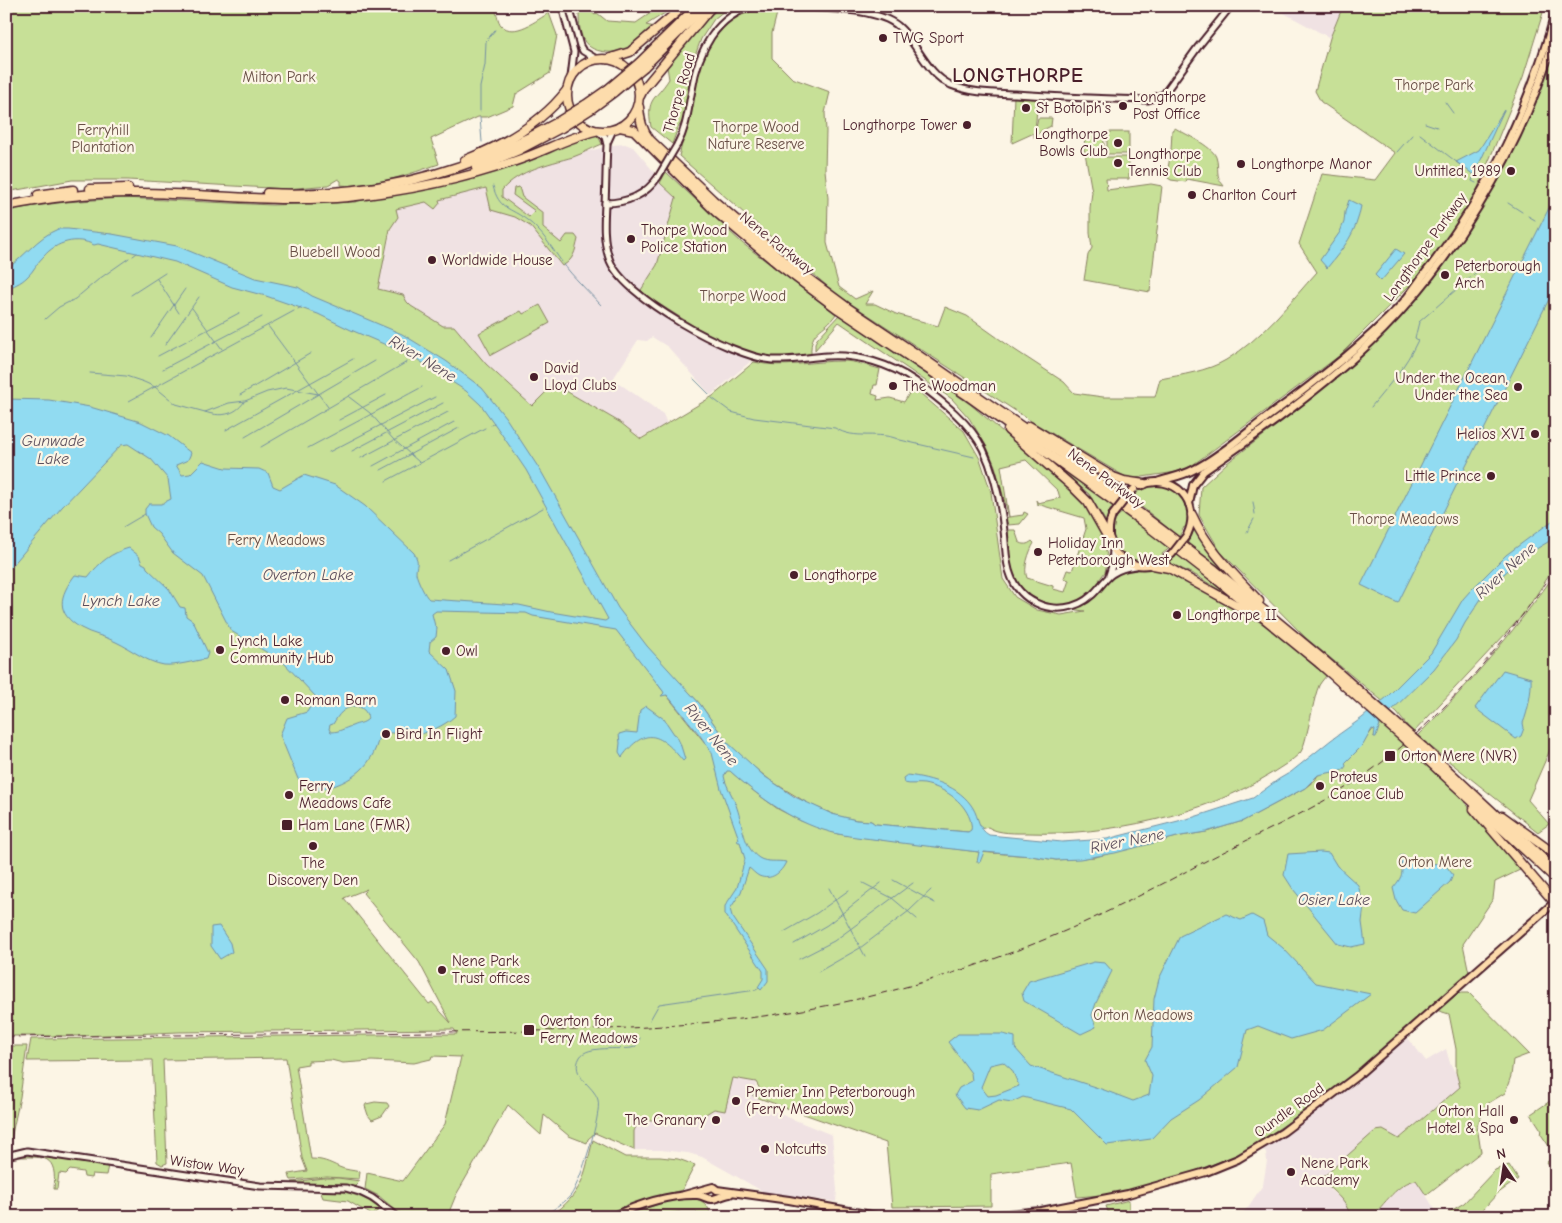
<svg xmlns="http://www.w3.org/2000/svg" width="1562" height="1223" font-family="'Comic Neue',sans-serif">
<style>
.built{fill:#f0e2e3}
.green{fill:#c7e097;stroke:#888061;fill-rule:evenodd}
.water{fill:#91dbf1;stroke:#7590a2;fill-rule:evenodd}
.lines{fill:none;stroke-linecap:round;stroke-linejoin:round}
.stream{stroke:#7590a2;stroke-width:1}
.minor-casing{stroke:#4a1f2b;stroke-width:9}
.major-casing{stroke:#4a1f2b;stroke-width:10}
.highway-casing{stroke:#4a1f2b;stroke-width:11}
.minor{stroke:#fcf5e5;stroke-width:5}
.major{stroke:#fddcac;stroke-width:6}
.highway{stroke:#fddcac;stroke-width:8}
.rail{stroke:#4a1f2b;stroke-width:1;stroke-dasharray:8 4;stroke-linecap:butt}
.minor-bridge-casing{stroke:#4a1f2b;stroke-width:9;stroke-linecap:butt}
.major-bridge-casing{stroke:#4a1f2b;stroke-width:10;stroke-linecap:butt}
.highway-bridge-casing{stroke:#4a1f2b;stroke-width:11;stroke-linecap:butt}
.minor-bridge{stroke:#fcf5e5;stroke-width:5}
.major-bridge{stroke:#fddcac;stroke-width:6}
.highway-bridge{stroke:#fddcac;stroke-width:8}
.poi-dot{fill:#4a1f2b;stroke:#fcf5e5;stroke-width:2}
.labels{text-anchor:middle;stroke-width:4.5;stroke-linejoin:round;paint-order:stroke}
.poi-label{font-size:15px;fill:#4a1f2b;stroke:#fcf5e5;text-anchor:start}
.park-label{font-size:15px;fill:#694f46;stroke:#fcf5e5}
.street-label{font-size:15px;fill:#4a1f2b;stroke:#fcf5e5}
.water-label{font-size:16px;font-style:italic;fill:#5c4e5c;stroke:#fcf5e5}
.district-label{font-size:20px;font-weight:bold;letter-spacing:1px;fill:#4a1f2b;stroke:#fcf5e5}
</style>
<rect width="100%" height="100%" fill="#fcf5e5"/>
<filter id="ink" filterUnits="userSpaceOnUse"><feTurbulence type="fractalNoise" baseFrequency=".02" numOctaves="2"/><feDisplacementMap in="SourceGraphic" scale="10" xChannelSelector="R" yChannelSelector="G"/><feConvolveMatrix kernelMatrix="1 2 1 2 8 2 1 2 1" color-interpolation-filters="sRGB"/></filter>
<g filter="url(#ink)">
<g class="built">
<path d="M 1271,6 L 1343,6 L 1330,38 Z"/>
<path d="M 625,144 L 633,147 L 676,198 L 657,265 L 639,294 L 672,317 L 751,361 L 711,395 L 668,347 L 652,337 L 647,341 L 638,340 L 613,379 L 663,414 L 667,424 L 641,438 L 621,423 L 554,384 L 532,406 L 486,364 L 454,326 L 443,327 L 411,306 L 404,299 L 377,289 L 396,209 L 426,202 L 436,205 L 439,200 L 486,188 L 536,165 L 612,145 Z"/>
<path d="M 1408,1038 L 1426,1061 L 1446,1049 L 1450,1063 L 1460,1082 L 1460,1087 L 1398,1139 L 1383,1130 L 1375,1132 L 1330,1190 L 1345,1202 L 1349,1210 L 1350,1217 L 1239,1217 L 1248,1207 L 1263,1185 L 1267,1161 L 1266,1153 L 1262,1149 L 1288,1132 L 1359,1079 Z"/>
<path d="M 733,1078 L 756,1082 L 754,1096 L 775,1112 L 832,1135 L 837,1190 L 836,1202 L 764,1192 L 702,1157 L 688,1153 L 661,1150 L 634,1150 L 634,1131 L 637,1124 L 650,1120 L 701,1117 L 714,1109 Z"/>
<path d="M 1413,1180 L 1416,1180 L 1440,1217 L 1372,1217 L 1397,1190 Z"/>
</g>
<g class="green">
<path d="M 6,6 L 495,6 C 496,11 498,22 501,25 C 514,39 538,19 549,13 L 557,35 L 550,73 L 516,94 L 513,106 L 487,117 L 478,117 L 431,139 L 439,164 C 412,173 369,189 341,185 L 341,181 L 338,179 L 328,185 L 287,189 L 128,180 L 72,180 L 6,192 Z"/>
<path d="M 579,6 L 584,6 L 595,15 L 597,13 L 607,21 L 636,23 L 661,6 L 676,6 L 646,25 L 655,27 C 648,33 641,40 633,45 C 626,49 616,53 607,52 C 578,50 579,29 579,6 Z"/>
<path d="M 721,6 L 730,6 L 714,19 L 701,39 L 687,78 L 690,88 L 686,115 L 678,128 L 672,144 L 651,127 C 646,97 655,101 669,79 L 667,67 L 706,20 Z"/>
<path d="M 1343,6 L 1545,6 L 1523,77 L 1475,195 L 1444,242 L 1412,283 L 1339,356 L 1209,453 L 1191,466 L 1176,472 L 1129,479 L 1031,421 L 836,294 L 679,156 C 689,120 699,38 731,18 C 744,10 757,9 772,9 L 777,13 L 772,33 L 772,58 L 792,78 L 830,92 L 825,113 L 826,131 L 825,170 L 828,198 L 827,243 L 839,287 L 855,299 L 873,291 L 865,304 L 875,304 L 896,314 L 938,326 L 945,307 L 967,316 L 1015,350 L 1064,382 L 1074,393 L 1103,397 L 1155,397 L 1160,379 C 1181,375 1208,371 1226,360 C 1263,338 1289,303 1317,272 L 1299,244 L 1322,174 L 1375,180 L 1395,153 L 1321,102 L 1315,91 L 1330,38 Z"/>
<path d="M 1556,47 L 1556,565 L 1523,615 L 1413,733 L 1397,713 L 1306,638 L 1220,551 L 1199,515 L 1201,487 L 1227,463 L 1288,417 L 1360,358 L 1423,291 L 1448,260 L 1500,178 L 1528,122 Z"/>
<path d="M 1014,96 L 1038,98 L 1035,131 L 1038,118 L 1052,118 L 1051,126 L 1041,131 L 1034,138 L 1034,133 L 1012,143 Z"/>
<path d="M 1175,128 C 1185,134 1212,146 1216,157 C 1220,169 1214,175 1224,186 L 1187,179 L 1186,182 L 1171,180 L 1168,178 L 1167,174 L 1171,151 L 1172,130 Z"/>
<rect x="1107" y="132" width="22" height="22"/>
<path d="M 1085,133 L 1104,134 L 1104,153 L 1102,153 L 1106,157 L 1129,157 L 1129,179 L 1106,179 L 1107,190 L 1151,184 L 1162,186 L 1150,292 L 1084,280 L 1088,255 L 1092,248 L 1090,233 L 1090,208 L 1092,192 L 1085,153 L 1089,152 L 1084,152 Z"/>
<path d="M 597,134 L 602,144 C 592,148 582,154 573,157 C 548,164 519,170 502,190 L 502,197 L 529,217 L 535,211 L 513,195 L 514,188 L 519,187 L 522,197 L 543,213 L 543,228 L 561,243 L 567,235 L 575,235 L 578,239 C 575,251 574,260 562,266 L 530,226 L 515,217 L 491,210 L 486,188 L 439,200 L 440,203 L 435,209 L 426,202 L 396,209 L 398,217 L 390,229 L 378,289 L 403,295 L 407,302 L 411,306 L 443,326 L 454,326 L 486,364 L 532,406 L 554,384 L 621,423 L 641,439 L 713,396 L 754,362 C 783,369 813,361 842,361 C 855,361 868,366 880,369 L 877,385 L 874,385 L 872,394 L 878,396 L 877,400 L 890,398 L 904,402 L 913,387 L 964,431 L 980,459 L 991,492 L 1003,579 L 1015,597 L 1037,610 L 1061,615 L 1085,611 L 1068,609 L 1083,605 L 1114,575 L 1122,572 L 1154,568 L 1168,569 L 1270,628 L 1326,676 C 1323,680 1319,684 1318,688 C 1313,700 1306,747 1300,753 C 1292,761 1281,767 1272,773 C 1205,815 1107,836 1029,833 C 1017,833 998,834 988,827 L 968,832 L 875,824 L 871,821 L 856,820 L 838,816 L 809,804 L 771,781 L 744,759 L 726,741 L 700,704 L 674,676 L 656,682 L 710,749 L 730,771 L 756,793 L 778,809 L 801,821 L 838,834 L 852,836 L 979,852 L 1031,856 L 1056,860 L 1095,857 L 1181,836 L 1206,832 L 1243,821 L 1305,788 L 1315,780 L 1318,775 L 1342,768 L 1349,757 L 1353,755 L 1374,728 L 1376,732 L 1374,737 L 1380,723 L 1429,763 L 1524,868 L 1495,882 L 1493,899 L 1463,944 L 1469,973 L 1353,1074 L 1289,1122 L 1240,1154 L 1163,1183 L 1112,1194 L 1077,1197 L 1071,1163 L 991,1174 L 991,1206 L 892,1207 L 886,1143 L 753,1096 L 754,1091 L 761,1091 L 756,1082 L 733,1078 L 725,1111 L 714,1109 L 701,1117 L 650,1120 L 637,1124 L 634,1131 L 634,1150 L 595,1133 L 588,1139 L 587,1143 L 569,1136 L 544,1115 L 541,1135 L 508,1105 L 456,1195 L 447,1217 L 404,1217 L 379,1196 L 365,1189 L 367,1173 L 403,1181 L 445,1124 L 461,1057 L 432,1056 L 431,1059 L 414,1063 L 372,1061 L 343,1063 L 331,1060 L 308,1061 L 308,1064 L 296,1066 L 311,1159 C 322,1159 329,1162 339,1167 C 345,1170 353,1170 360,1172 L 359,1179 L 327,1177 L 291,1180 L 290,1178 L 289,1174 L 307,1171 L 302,1158 L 286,1058 L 163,1060 L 167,1163 L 162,1165 L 157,1162 L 152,1060 L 27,1061 L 31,1039 L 457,1034 L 454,1029 L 179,1032 L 82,1036 L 6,1036 L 6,210 L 66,202 L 122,198 L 272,205 L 355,202 L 365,199 L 398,194 L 435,186 L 484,173 ZM 367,889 L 363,893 L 419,962 L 451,1023 L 432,1002 L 429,1004 L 344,898 Z"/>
<path d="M 666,172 L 742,243 L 836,314 C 824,332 810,328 811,354 L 775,358 L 763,356 L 734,346 L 694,326 L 648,297 L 641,290 L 657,265 L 676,198 L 660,183 Z"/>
<path d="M 540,305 L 550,323 L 491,355 L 479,333 L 521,311 L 523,314 Z"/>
<path d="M 839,315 L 970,404 L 1083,500 L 1098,523 L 1108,559 L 1105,572 L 1099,580 L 1101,581 C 1094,589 1088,596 1078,601 C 1056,611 1026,600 1015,578 C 1008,564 1009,548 1008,533 L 1009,530 L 1015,530 L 1019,542 C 1024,545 1027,545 1032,541 L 1034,543 C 1029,552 1023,568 1027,578 L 1053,586 L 1053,589 L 1065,592 L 1069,580 L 1064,578 L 1067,570 L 1072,571 L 1086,529 L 1084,518 L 1037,504 L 1036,500 L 1038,503 L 1060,498 L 1058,491 L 1026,460 L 1001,466 L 1009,517 L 1023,515 L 1024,512 L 1028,514 L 1020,524 L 1008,525 L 1005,518 L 1009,517 L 995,466 L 987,447 L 969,418 L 952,399 L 839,322 L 815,350 L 815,343 L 817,339 Z"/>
<path d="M 1020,435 L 1114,504 L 1110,510 L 1106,522 L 1089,494 Z"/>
<path d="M 1165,485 C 1183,491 1195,509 1186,528 L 1184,527 L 1179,537 L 1132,499 L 1138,492 L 1137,490 L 1154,486 Z"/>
<path d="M 1124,511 L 1171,547 L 1162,554 L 1163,556 C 1142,564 1118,564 1113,538 C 1111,531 1111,524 1115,519 C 1118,515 1120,515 1124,511 Z"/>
<path d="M 1195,526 L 1244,589 L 1187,544 L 1192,535 Z"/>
<path d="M 1179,553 L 1253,611 L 1197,576 L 1168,562 Z"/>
<path d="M 1556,573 L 1556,743 L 1553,743 L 1528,800 L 1549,824 L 1538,832 L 1417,736 C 1469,686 1514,631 1556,573 Z"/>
<path d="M 1457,993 L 1469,993 L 1529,1054 L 1513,1060 L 1511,1076 L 1505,1093 L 1487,1104 L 1477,1126 L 1481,1152 L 1426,1195 L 1416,1180 C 1398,1183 1384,1204 1372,1217 L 1350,1217 C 1348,1200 1331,1191 1321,1179 L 1375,1131 L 1383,1130 L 1399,1139 L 1460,1087 L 1456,1072 L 1456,1049 L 1449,1014 L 1436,1010 Z"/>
<path d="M 6,1046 L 27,1046 L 20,1097 L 11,1139 L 6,1140 Z"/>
<path d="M 1556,1097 L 1556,1175 L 1547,1162 L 1555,1155 L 1540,1133 L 1542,1131 L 1531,1114 Z"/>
<path d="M 375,1102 L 387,1103 L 389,1106 L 382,1116 L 372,1120 L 368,1115 L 365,1106 L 366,1104 Z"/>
<path d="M 593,1140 L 625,1157 L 660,1157 L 678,1159 L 695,1165 L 682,1190 L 644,1200 L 603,1217 L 575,1217 L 572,1215 L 571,1217 L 550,1217 C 584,1191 583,1179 593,1140 Z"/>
<path d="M 27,1154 L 106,1164 L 108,1166 L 106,1175 L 92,1174 L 91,1178 L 84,1177 L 83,1172 L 70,1170 L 66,1174 L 59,1173 L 57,1189 L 54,1189 C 57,1154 45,1157 17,1157 L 17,1155 Z"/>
<path d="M 1509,1165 L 1518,1179 L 1497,1194 L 1476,1217 L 1449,1217 L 1449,1212 L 1464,1203 L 1495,1170 Z"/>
<path d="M 323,1178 L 338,1178 L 360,1181 L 354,1187 L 330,1184 L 293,1183 L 292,1182 Z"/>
<path d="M 322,1190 C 346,1191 357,1194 378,1206 L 379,1210 L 372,1215 L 348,1201 L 323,1198 L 321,1193 Z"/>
<path d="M 682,1198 C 698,1198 708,1200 711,1217 L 701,1217 L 696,1211 L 681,1211 L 654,1217 L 621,1217 L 670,1200 Z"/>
<path d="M 1129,1200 L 1129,1217 L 1110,1217 L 1106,1206 Z"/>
</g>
<g class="water">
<path d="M 1504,110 L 1474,175 L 1456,162 L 1479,150 Z"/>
<path d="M 1556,194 L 1556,285 L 1398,603 L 1361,585 Z"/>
<path d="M 1349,200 L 1361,206 C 1356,234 1344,247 1327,268 L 1320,260 L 1340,232 L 1344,222 L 1345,212 Z"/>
<path d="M 58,229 L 68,229 L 112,234 L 177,246 L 255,278 L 298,287 L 312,296 L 402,334 L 446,361 L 482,388 L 506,418 L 542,473 L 618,608 L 647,646 L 700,704 L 726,741 L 764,776 L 795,797 L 832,814 L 856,820 L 871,821 L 875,824 L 968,832 L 971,830 C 972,826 971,824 970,819 C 963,800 944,788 924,784 C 917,783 911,785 904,783 L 903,778 L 907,775 C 931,778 960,786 973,808 C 979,818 978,829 989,835 L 1062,842 L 1107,839 L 1194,817 L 1253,798 L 1279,779 L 1291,772 L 1331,740 L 1362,718 L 1387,697 L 1431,653 L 1463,599 L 1471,590 L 1506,555 L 1556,518 L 1556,541 L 1553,539 L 1521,558 L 1487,590 L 1465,623 L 1456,640 L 1434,669 L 1381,721 L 1376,737 L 1374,737 L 1375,730 L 1372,729 L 1363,745 L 1345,763 L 1346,766 L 1343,770 L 1318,775 L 1305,788 L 1243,821 L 1206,832 L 1181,836 L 1115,853 L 1080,859 L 1056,860 L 1031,856 L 984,852 L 980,862 L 977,862 L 979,852 C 946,848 913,845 880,840 C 866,838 852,837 838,834 C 797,825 761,799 730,771 L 727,771 L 724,776 C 726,787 734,797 737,808 C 743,825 743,847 759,858 C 767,863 777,860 786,862 C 781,873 771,881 759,876 C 755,874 752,870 749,868 L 741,892 L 730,909 L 732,916 L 768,969 L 768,981 L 761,990 L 758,987 L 763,979 L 763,971 L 725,914 L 725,906 L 737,888 L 745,859 L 740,842 L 738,842 L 737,840 L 739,839 L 721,789 L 712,753 L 699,734 L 667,695 L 661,696 L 664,693 L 663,691 L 616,630 L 533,616 L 526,613 L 436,611 L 432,614 L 435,626 L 437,628 L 436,637 L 430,642 L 429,651 L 449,670 L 456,691 L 455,716 C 444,726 428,733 413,736 C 400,738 393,728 379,736 C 373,770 345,786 313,791 L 298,779 L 280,735 L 287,718 L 307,712 L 316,697 L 283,662 L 231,631 L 203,576 L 173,553 L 159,534 L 151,527 L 145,514 L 145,509 L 149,504 L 161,504 L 171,499 L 168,479 L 151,459 L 128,444 L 121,445 L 62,507 L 6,573 L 6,399 L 49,400 L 90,407 L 141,422 L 169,436 L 191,453 L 188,460 L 176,465 L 182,475 L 190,474 L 203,461 L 225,468 L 259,469 L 268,473 L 273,486 L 280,489 L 304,475 L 335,485 L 365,506 L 414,553 C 420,564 416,563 416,573 C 417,579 425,596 429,599 L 519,605 L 551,612 L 605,621 L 608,619 L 526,470 L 496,426 L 481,405 L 466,391 L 412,356 L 351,330 L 318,314 L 266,296 L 232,287 L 175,262 L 98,244 L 94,245 C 77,236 56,242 44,256 C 37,262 34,271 27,277 C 21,283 13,286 6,289 L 6,269 C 25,257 36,238 58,229 ZM 355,706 C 362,707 367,711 368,719 C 363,724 358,723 352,726 C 344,728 340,732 331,732 L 329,729 L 330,725 L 333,724 C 339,714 343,708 355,706 Z"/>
<path d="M 1396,249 L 1404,254 L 1381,281 L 1375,275 Z"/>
<path d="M 129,548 L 139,556 L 142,563 L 146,565 L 147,568 L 169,589 L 180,607 L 185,608 L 186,616 L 193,621 L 208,653 L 206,659 C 193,661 177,666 164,665 C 146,662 133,650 116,642 C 105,636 91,634 81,628 C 55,613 59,596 75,575 L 88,577 C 100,562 111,553 129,548 Z"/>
<path d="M 1503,670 L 1531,678 C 1532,689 1528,712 1523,723 L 1524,728 L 1521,736 L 1516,739 L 1475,708 Z"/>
<path d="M 646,706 L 664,719 L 674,734 L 676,735 L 680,743 L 685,759 L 683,761 C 661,734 646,725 622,757 L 619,752 L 620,743 L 619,734 L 626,732 L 637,733 L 640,710 Z"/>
<path d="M 1321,852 L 1329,853 L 1337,866 L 1358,885 L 1364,906 L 1362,922 L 1365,944 L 1351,947 L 1338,944 L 1293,889 L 1284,875 L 1288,854 Z"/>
<path d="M 1403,855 L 1416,865 L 1444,863 L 1453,875 L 1450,882 L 1415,913 L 1402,910 L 1396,900 L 1393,888 C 1404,875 1403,872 1400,856 Z"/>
<path d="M 1226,914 L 1241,920 L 1252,915 L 1263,921 L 1267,935 L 1283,948 L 1316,983 L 1371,994 L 1323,1030 L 1291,1039 L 1258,1026 L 1247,1030 L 1238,1067 L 1199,1100 L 1171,1118 L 1151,1139 L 1107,1145 L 1071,1109 L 1023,1097 L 1012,1102 L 999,1100 L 978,1110 L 965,1108 L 955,1095 L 959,1088 L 972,1081 L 971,1073 L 948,1042 L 958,1034 L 1003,1034 L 1015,1037 L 1015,1048 L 1031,1066 L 1104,1090 L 1133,1101 L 1149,1095 L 1152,1076 L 1145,1060 L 1152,1047 L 1154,999 L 1159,979 L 1180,936 ZM 1003,1062 L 1012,1070 L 1019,1086 L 996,1095 L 988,1096 L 981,1087 L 990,1065 Z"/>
<path d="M 219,926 L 230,943 L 232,952 L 220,959 L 211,946 L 211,927 Z"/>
<path d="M 1094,962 L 1105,963 L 1112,971 L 1096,1003 L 1092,1015 L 1096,1027 L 1081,1034 L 1024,1001 L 1022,993 L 1029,981 Z"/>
</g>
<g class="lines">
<g class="stream">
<path d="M 1445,102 L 1453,113"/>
<path d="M 480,111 L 480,87 L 485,65 L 486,41 L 495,30"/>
<path d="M 480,117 L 482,142"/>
<path d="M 1425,123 L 1437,127"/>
<path d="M 1420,134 L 1463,167"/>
<path d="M 1397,152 L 1412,135"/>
<path d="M 1474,175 L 1472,181 L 1476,183"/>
<path d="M 493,186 C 499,210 510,207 527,220 C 542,231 551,247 562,262 C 573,277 588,291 601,305"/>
<path d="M 1508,203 L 1522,212"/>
<path d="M 1528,216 L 1535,220"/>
<path d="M 133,256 L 137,253"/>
<path d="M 157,279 L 179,313"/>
<path d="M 131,295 L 165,273"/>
<path d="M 192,308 L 222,349"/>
<path d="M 298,309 L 301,307"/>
<path d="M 45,319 L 59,307 L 75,299 L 99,279 L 129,258"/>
<path d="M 268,326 L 328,407"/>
<path d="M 151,338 L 185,289"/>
<path d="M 165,345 L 199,297"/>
<path d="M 158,356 L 239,313"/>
<path d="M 411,360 L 414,358"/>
<path d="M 163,369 L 262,317"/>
<path d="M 90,373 L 126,376 L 144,382 L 155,387 L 176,404 L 205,412 L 229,403 L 245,401 L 267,392 L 286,388 L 318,394"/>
<path d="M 694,379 L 709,394"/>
<path d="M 240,395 L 311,353"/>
<path d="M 349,397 L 370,413 L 393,439 L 419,462"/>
<path d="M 712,398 L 731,412 L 754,418 L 835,428 C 855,441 879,430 900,440 L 974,457"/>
<path d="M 129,401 L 294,311"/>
<path d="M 1371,407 C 1389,385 1406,366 1418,340 L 1415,338 L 1419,322 L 1488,262"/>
<path d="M 205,412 C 219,417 235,416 244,402"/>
<path d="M 339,420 L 386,395"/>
<path d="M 491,425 L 494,423"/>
<path d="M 226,430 L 353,359"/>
<path d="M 245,437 L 375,361"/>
<path d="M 261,447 L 407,362"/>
<path d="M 308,448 L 422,387"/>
<path d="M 352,451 L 443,403"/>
<path d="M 329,452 L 435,397"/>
<path d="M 361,458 L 448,412"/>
<path d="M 373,466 L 454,422"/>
<path d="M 381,470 L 459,428"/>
<path d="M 386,481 L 485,428"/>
<path d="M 1253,502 L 1255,514"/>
<path d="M 123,527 L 145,514"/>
<path d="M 1247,532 L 1254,519"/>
<path d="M 448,560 L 543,508"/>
<path d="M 893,880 L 935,903"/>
<path d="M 863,883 L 892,898 L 917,919"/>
<path d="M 829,888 L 865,956"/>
<path d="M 784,932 L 817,913 L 849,890"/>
<path d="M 794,944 L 827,925 L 881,883"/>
<path d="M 799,959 L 834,941 L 913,883"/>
<path d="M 818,972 L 860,948 L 909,911 L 931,890"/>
<path d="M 650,1020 L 659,1004 L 756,990 L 759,988"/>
<path d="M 544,1217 C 552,1209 564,1204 571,1195 C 580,1183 602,1114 598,1100 C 594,1085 569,1076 580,1057 C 587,1045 619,1050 631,1048 L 635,1047 L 640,1038"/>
</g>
<defs>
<g id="minor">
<path d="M 562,6 L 574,52 L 571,77"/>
<path d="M 569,6 L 580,46 L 583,51 L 598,60"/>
<path d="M 791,6 C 820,9 876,7 898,26 C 918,43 926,74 951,85 C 971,93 994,93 1015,94 C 1059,97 1104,99 1148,100 L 1164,94 L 1198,47 L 1231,6"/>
<path d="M 599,132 L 605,137 L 607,145 C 606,164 606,184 605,204 C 604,222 603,240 609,258 C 621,297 732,357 772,360 C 791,361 809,357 827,356 C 858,354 890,364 915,381 C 940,400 969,421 983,449 C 995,474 1001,503 1004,531 C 1006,546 1005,562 1011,576 C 1015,588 1025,598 1036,603 C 1054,612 1077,609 1092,595 C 1099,589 1104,580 1112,574 C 1119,569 1127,567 1136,566"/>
<path d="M 607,143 L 613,130"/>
<path d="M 677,145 C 687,127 688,109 692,90 C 698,51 716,15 755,6"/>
<path d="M 605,203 C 627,203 645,196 658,177"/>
<path d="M 1109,575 L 1112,566 L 1113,549"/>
<path d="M 6,1156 L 27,1151 L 260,1186 L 346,1188 L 360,1192 L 372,1198 L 398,1217"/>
</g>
<g id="major">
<path d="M 1157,482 C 1169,478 1182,476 1193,470 C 1218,458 1247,432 1270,415 C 1316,382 1361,347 1400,306 C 1411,294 1420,279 1430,267 C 1491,188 1530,106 1556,10"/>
<path d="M 1140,486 C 1173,471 1203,502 1187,535"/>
<path d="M 1189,504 L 1193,485 L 1204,471 C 1257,435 1310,397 1358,354 C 1448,273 1523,149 1556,32"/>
<path d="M 1112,516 C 1098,553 1134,578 1166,559"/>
<path d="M 684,1195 L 713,1187 L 717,1190 L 789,1200 L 882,1217"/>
<path d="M 611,1217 C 637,1205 669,1194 697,1195 C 703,1195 708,1200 712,1199 C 716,1199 724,1195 730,1194"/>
<path d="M 975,1217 L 1041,1211 L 1128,1194 L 1206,1172 L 1238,1159 L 1283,1132 L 1357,1076 L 1556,901"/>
</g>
<g id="highway">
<circle cx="603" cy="95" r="36"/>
<path d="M 608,59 L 630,52 L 684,6"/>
<path d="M 639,63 L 697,6"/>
<path d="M 644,67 L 705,6"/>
<path d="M 640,96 L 644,88 L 712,6"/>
<path d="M 585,105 L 608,89"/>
<path d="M 639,107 C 640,120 642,130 650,140 L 713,200 L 783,260 L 848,308 L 927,361 L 1060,453 L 1215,570 L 1324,660"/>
<path d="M 591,109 L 614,92"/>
<path d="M 620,127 L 634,130 L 716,212 L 778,264 L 838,309 L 968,396 L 1140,520 L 1211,575 L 1320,664"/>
<path d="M 465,160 C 503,145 542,123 567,90"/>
<path d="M 476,168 L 519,150 L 561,128"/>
<path d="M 90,189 L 128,188"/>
<path d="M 267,193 C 370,198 466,174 556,123"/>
<path d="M 38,195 L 73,190"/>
<path d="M 6,206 C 51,197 96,192 141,193 C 210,194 279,203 348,197 C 407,191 466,179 521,159 C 546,150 570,137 595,131"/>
<path d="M 1029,426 L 1113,477 L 1124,481 L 1144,484"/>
<path d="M 1008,430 L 1072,486 L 1088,502 L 1110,541"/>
<path d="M 1192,515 C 1209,552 1232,572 1259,601"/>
<path d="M 1153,565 L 1169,568 L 1254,615"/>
<path d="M 1423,747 L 1556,871"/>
<path d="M 1419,752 L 1556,879"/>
<path d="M 1474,809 L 1554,902"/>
<path d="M 1502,816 L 1556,855"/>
</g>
</defs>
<use href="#minor" class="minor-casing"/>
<use href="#major" class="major-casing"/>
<use href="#highway" class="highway-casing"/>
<use href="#minor" class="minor"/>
<use href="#major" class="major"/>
<use href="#highway" class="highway"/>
<path class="rail" d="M 6,1037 C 148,1035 290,1034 431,1032 C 565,1031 698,1031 830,1005 C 910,989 990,963 1065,931 C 1111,911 1157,887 1202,863 C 1259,833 1321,808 1373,769 C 1446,716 1504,642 1556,569"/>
<defs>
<path id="minor-bridge" d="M 658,177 L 677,145"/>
<g id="major-bridge">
<path d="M 1112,516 L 1129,494 L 1134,489"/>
<path d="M 1166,559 L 1172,554 L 1187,535"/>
</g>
<g id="highway-bridge">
<path d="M 608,89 L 639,63"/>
<path d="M 614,92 L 644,67"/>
<path d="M 556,123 L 585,105"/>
<path d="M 561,128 L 591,109"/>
<path d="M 1324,660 L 1423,747"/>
<path d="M 1320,664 L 1419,752"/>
</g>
</defs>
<use href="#minor-bridge" class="minor-bridge-casing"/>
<use href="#major-bridge" class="major-bridge-casing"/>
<use href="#highway-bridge" class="highway-bridge-casing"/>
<use href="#minor-bridge" class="minor-bridge"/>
<use href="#major-bridge" class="major-bridge"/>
<use href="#highway-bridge" class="highway-bridge"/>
</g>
</g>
<g class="poi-dot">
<circle cx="883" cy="38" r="5"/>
<circle cx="1123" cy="106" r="5"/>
<circle cx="1026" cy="108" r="5"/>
<circle cx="967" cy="125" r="5"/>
<circle cx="1118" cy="143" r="5"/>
<circle cx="1118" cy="163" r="5"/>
<circle cx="1241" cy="164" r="5"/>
<circle cx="1511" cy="171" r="5"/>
<circle cx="1192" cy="195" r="5"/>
<circle cx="631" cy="239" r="5"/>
<circle cx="432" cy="260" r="5"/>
<circle cx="1445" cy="275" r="5"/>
<circle cx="534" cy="377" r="5"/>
<circle cx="893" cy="386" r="5"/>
<circle cx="1518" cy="387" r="5"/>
<circle cx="1535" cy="434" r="5"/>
<circle cx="1491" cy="476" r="5"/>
<circle cx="1038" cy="552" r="5"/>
<circle cx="794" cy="575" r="5"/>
<circle cx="1177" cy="615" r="5"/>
<circle cx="220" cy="650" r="5"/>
<circle cx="446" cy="651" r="5"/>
<circle cx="285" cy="700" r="5"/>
<circle cx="386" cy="734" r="5"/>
<rect x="1384" y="750" width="12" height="12" rx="2.5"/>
<circle cx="1320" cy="786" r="5"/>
<circle cx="289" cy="795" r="5"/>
<rect x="281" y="819" width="12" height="12" rx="2.5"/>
<circle cx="313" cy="846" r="5"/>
<circle cx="442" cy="970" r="5"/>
<rect x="523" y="1024" width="12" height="12" rx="2.5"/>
<circle cx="736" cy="1101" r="5"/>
<circle cx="716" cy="1120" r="5"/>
<circle cx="1514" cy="1120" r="5"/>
<circle cx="765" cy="1149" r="5"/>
<circle cx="1291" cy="1172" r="5"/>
</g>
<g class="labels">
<g class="poi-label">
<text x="893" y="43">TWG Sport</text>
<text x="1133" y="102">Longthorpe<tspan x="1133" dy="17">Post Office</tspan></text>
<text x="1036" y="113">St Botolph's</text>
<text x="957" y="130" text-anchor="end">Longthorpe Tower</text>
<text x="1108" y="139" text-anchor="end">Longthorpe<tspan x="1108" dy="17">Bowls Club</tspan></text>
<text x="1128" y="159">Longthorpe<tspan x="1128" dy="17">Tennis Club</tspan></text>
<text x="1251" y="169">Longthorpe Manor</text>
<text x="1501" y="176" text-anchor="end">Untitled, 1989</text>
<text x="1202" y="200">Charlton Court</text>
<text x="641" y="235">Thorpe Wood<tspan x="641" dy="17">Police Station</tspan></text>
<text x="442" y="265">Worldwide House</text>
<text x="1455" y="271">Peterborough<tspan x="1455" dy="17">Arch</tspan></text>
<text x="544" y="373">David<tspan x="544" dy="17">Lloyd Clubs</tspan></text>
<text x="1508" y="383" text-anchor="end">Under the Ocean,<tspan x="1508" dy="17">Under the Sea</tspan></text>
<text x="903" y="391">The Woodman</text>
<text x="1525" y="439" text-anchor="end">Helios XVI</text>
<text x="1481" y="481" text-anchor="end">Little Prince</text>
<text x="1048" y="548">Holiday Inn<tspan x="1048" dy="17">Peterborough West</tspan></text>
<text x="804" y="580">Longthorpe</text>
<text x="1187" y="620">Longthorpe II</text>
<text x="230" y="646">Lynch Lake<tspan x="230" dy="17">Community Hub</tspan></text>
<text x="456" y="656">Owl</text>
<text x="295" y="705">Roman Barn</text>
<text x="396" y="739">Bird In Flight</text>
<text x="1401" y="761">Orton Mere (NVR)</text>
<text x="1330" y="782">Proteus<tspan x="1330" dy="17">Canoe Club</tspan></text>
<text x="299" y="791">Ferry<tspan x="299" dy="17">Meadows Cafe</tspan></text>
<text x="298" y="830">Ham Lane (FMR)</text>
<text x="313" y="868" text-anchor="middle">The<tspan x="313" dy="17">Discovery Den</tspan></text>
<text x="452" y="966">Nene Park<tspan x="452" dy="17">Trust offices</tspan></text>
<text x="540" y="1026">Overton for<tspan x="540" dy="17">Ferry Meadows</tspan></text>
<text x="746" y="1097">Premier Inn Peterborough<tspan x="746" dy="17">(Ferry Meadows)</tspan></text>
<text x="1504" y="1116" text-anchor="end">Orton Hall<tspan x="1504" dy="17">Hotel &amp; Spa</tspan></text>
<text x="706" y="1125" text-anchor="end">The Granary</text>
<text x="775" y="1154">Notcutts</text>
<text x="1301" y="1168">Nene Park<tspan x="1301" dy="17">Academy</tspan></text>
</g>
<g class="park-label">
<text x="279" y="82">Milton Park</text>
<text x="1434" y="90">Thorpe Park</text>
<text x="756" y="132">Thorpe Wood<tspan x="756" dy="17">Nature Reserve</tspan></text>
<text x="103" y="135">Ferryhill<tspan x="103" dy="17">Plantation</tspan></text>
<text x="335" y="257">Bluebell Wood</text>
<text x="743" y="301">Thorpe Wood</text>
<text x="1404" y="524">Thorpe Meadows</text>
<text x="276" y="545">Ferry Meadows</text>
<text x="1435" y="867">Orton Mere</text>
<text x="1143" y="1020">Orton Meadows</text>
</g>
<g class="street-label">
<text transform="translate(679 93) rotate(-74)" y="5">Thorpe Road</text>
<text transform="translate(777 243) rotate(39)" y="5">Nene Parkway</text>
<text transform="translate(1425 247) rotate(-54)" y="5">Longthorpe Parkway</text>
<text transform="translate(1106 478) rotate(36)" y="5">Nene Parkway</text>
<text transform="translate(1289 1110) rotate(-36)" y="5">Oundle Road</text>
<text transform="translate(207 1165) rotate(8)" y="5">Wistow Way</text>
</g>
<g class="water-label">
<text transform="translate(423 358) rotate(31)" y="6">River Nene</text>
<text x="53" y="446">Gunwade<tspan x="53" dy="18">Lake</tspan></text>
<text transform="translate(1505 570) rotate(-42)" y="6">River Nene</text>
<text x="308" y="580">Overton Lake</text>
<text x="121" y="606">Lynch Lake</text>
<text transform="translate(712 734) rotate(51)" y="6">River Nene</text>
<text transform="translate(1127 840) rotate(-11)" y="6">River Nene</text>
<text x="1334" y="905">Osier Lake</text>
</g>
<g class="district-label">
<text x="1018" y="82">LONGTHORPE</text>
</g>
</g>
<rect width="1562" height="1223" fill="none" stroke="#fcf5e5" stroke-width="25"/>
<rect x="12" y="12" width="1537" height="1198" fill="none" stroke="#4a1f2b" stroke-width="2" filter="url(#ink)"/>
<g transform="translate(1504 1166) rotate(347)" stroke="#fcf5e5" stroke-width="4" paint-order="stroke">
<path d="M0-4L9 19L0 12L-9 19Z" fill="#4a1f2b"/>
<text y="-8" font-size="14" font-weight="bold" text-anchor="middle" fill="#4a1f2b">N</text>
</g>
</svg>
